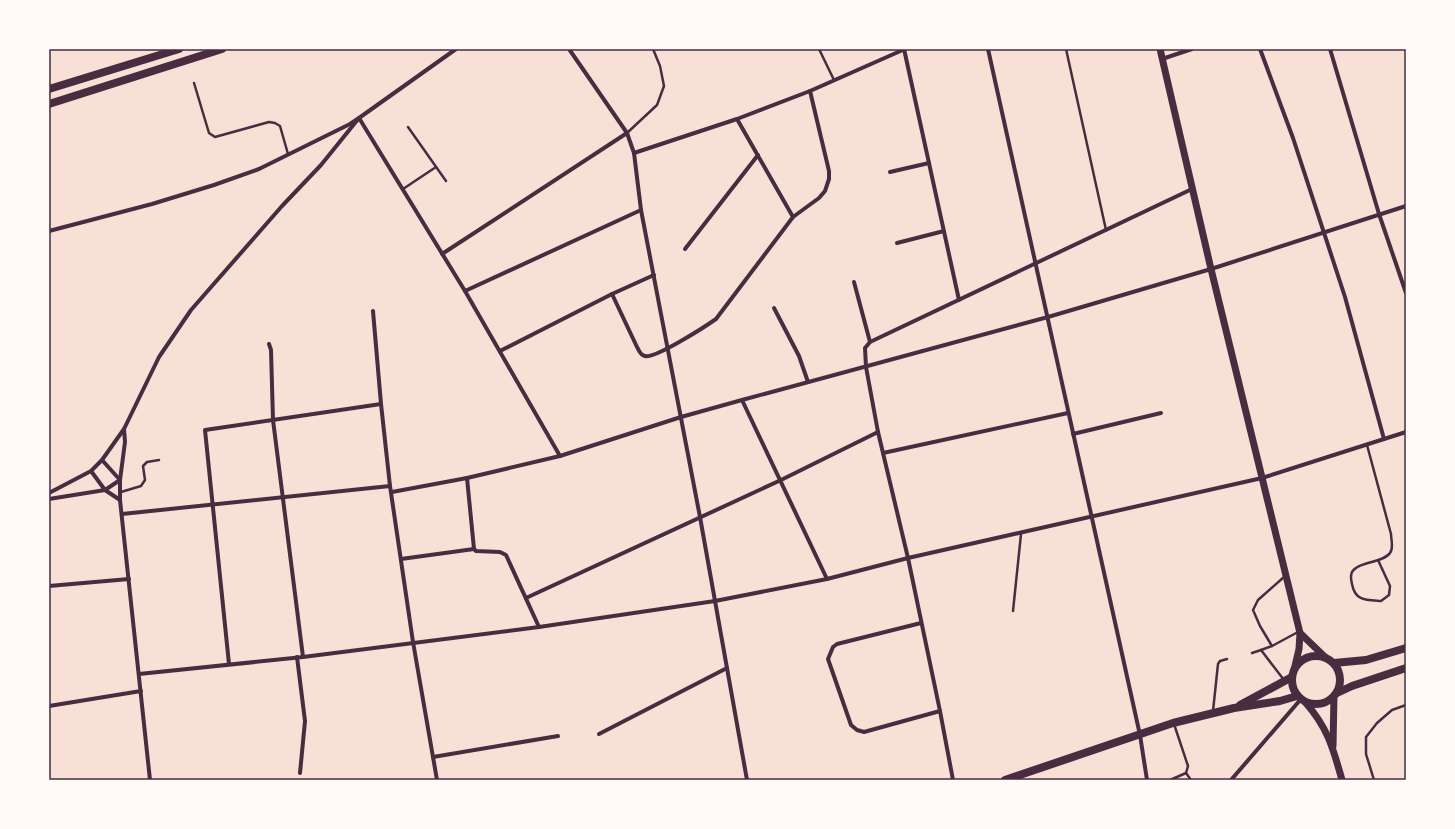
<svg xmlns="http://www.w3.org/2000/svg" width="1455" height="829" font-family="Manrope,sans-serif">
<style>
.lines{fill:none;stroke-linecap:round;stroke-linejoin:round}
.service{stroke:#4a2c40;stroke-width:2.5}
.minor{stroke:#4a2c40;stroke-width:4}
.secondary{stroke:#4a2c40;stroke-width:7}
.primary{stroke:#4a2c40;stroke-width:8}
.trunk{stroke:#4a2c40;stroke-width:8}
.neatline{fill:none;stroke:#4a2c40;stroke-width:1.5}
</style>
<rect width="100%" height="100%" fill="#f7e1d7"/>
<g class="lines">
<g class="service">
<path d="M 819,49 L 834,80"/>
<path d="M 1066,49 L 1106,230"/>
<path d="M 194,83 L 209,133 L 215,137 L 269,122 L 275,123 L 280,126 L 288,154"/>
<path d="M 408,127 L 446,181"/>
<path d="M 627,133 L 657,105 L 664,86 L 660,66 L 653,49"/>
<path d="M 403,189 L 436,167"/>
<path d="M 1367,445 L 1391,534 C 1391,540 1394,548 1390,553 C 1383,563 1359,561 1352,572 C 1350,576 1351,580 1352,584 C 1355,601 1366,600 1381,601 L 1389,595 L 1390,586 L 1378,560"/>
<path d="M 121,492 L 141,486 L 145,480 L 143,466 L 147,462 L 159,460"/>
<path d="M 1284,577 L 1258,600 L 1253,610 L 1260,626 L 1272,646 L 1298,632"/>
<path d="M 1013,611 L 1021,534"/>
<path d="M 1261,650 L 1272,646"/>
<path d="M 1252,653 L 1261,650 L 1284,680"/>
<path d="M 1213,711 L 1218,664 L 1220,661 L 1227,659"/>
<path d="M 1186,773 L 1191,780"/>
<path d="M 1170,780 L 1186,773 L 1188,766 L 1174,724"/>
<path d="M 1374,780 L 1366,754 L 1366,737 L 1377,723 L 1392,710 L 1406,705"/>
</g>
<g class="minor">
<path d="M 569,49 L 627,133 L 634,153 L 641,210 L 700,517 L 747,780"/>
<path d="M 904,49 L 959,300"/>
<path d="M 988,49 L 1140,735 L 1147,780"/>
<path d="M 1260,49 L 1293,138 L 1345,297 L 1384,439"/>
<path d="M 1330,49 L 1379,214 L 1406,293"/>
<path d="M 1162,59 L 1192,49"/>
<path d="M 737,119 L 793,217"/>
<path d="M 634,153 L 737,119 L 810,91 L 905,49"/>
<path d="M 890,172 L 929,163"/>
<path d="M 49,231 L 152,204 L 214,185 L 259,169 L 350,124 L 359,118 L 465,291 L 560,456"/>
<path d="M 897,243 L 944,231"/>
<path d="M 685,249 L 758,155"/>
<path d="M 442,254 L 627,133"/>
<path d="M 854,282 L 870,342"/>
<path d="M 465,291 L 641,210"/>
<path d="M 612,294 L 637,347 C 639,350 640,355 645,356 C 655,359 706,326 716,319 L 793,217 L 819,198 L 825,191 L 829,179 L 829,171 L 810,91"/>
<path d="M 774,308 L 799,356 L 808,382"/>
<path d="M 373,311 L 381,404 L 390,486 L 413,642 L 437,780"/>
<path d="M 269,344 L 271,350 L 273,420 L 303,657"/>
<path d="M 500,351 L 612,294 L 654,275"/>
<path d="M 742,400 L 827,579"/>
<path d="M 124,429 L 125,442 L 120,480 L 120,500 L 150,780"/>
<path d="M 1073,434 L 1161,413"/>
<path d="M 883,453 L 1068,413"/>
<path d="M 102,460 L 120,480"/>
<path d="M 91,471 L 105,490 L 120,500"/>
<path d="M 467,478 L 474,549 L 476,551 L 500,552 L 506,555 L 539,627"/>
<path d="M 392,492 L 467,478 L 560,456 L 681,417 L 742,400 L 1048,317 L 1211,269 L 1406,206"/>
<path d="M 49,493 L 91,471 L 102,460 L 124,429 L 159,357 L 191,310 L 282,206 L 321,165 L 359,118 L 456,49"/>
<path d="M 49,499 L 105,490 L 120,480"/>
<path d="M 122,514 L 390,486"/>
<path d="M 401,559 L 474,549"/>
<path d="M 49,586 L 129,579"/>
<path d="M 526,598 L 781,480 L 878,432"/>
<path d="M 921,623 L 837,644 L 833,647 L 828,659 L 851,725 L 857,730 L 864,732 L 940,711"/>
<path d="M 297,657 L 305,721 L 300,773"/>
<path d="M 229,664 L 205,430 L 381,404"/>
<path d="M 139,674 L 303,657 L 539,627 L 715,601 L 827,579 L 908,558 L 1262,478 L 1406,432"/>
<path d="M 49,706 L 141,691"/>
<path d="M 599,734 L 727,668"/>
<path d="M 433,757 L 558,736"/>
<path d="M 953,780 L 940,711 L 908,558 L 878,432 L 866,367 L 865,348 L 870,342 L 1192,189"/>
<path d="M 1231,780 L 1301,699"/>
</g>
<g class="secondary">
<path d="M 1160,49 L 1211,269 L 1300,633 L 1299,649 L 1294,670"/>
<path d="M 1300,633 L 1325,657"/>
<path d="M 1305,702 C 1328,728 1333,748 1342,780"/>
<path d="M 1333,746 L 1334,696"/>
</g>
<g class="primary">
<circle cx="1316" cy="680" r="24"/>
<path d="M 1334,663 L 1366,660 L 1406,648"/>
<path d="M 1337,693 L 1352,686 L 1406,668"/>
<path d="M 1240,705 L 1292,677"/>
<path d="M 1005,780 L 1173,723 L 1234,708 L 1280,701 L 1297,696"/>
</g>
<g class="trunk">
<path d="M 49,89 L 179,49"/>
<path d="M 49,104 L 222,49"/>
</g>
</g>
<rect width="1455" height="829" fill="none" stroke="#fffaf5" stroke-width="100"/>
<rect x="50" y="50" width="1355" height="729" class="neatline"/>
</svg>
